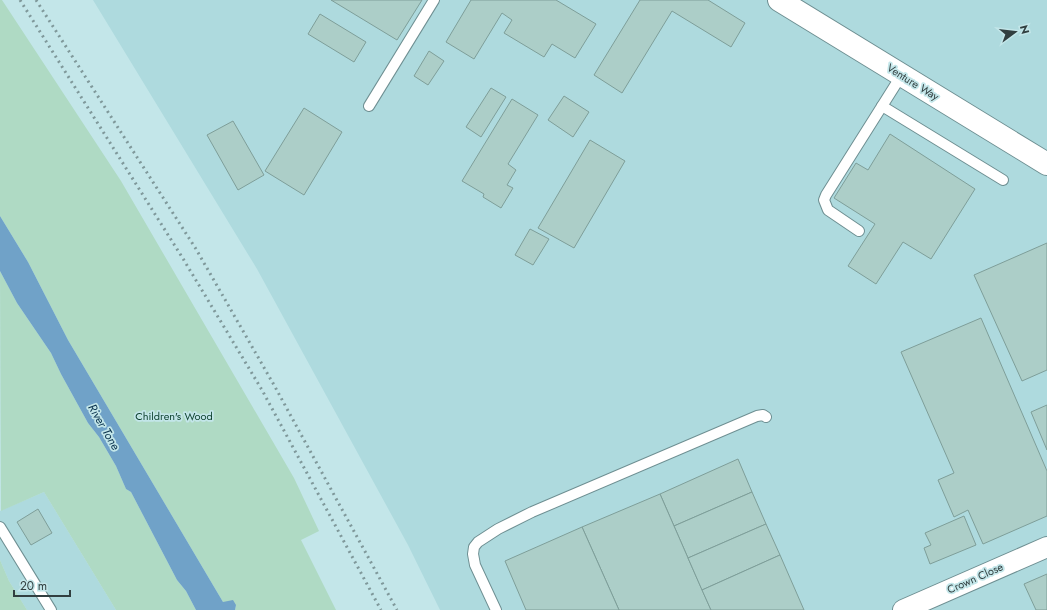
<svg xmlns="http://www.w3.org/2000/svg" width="1047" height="610" font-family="Jost,sans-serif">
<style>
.built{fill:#aedade}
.green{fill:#afdac4}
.water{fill:#70a2c8}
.building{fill:#accec8;stroke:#7e9e99}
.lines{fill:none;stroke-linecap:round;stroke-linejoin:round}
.lane-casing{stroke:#6e8f92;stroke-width:12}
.street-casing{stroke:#6e8f92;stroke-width:22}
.secondary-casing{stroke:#6e8f92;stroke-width:24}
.lane{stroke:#fff;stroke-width:10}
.street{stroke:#fff;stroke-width:20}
.secondary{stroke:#fff;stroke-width:22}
.rail{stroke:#7f989a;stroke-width:3;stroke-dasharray:2 4;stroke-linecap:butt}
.labels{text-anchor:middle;stroke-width:3.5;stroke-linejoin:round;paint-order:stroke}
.street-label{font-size:11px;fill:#313f40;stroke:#c3e6e9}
.park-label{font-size:11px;fill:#0a3e2b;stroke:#c3e6e9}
.water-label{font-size:12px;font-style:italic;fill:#0a324c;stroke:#c3e6e9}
</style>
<rect width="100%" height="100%" fill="#c3e6e9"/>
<g class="built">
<path d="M 93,0 L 1047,0 L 1047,610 L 440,610 L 408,545 L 257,269 Z"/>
<path d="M 44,492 L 116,610 L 27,610 L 9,581 L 0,560 L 0,511 Z"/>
</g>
<g class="green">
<path d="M 0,0 L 2,0 L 121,181 L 294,478 L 319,531 L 301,540 L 336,610 L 235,610 L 236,605 L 223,602 L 68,340 L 28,262 L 0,216 Z"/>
<path d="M 0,271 L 17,303 L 51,353 L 61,374 L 88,423 L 99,437 L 116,466 L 126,489 L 131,492 L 177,580 L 186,591 L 196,610 L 116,610 L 44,492 L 1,511 Z"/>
<path d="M 0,560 L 9,581 L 27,610 L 0,610 Z"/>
</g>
<path class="water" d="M 0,216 L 28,262 L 68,340 L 223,602 L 233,600 L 236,605 L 235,610 L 196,610 L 186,591 L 177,580 L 131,492 L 126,489 L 116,466 L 99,437 L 88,423 L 61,374 L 51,353 L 17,303 L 0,271 Z"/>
<g class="building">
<path d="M 331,0 L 422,0 L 397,40 Z"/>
<path d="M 471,0 L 556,0 L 596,24 L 575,58 L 552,44 L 544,57 L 504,33 L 512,20 L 502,13 L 474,59 L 446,42 Z"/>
<path d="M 640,0 L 708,0 L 745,23 L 731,47 L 672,11 L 622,93 L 594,75 Z"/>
<path d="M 320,14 L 366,42 L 354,62 L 308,34 Z"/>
<path d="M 429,51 L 444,61 L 428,85 L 414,76 Z"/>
<path d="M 491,88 L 506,97 L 481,137 L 466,127 Z"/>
<path d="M 564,96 L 589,112 L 573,137 L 548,120 Z"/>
<path d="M 512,99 L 538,115 L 508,164 L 516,170 L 507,185 L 513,188 L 501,208 L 483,197 L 484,194 L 462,181 Z"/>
<path d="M 304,108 L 342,132 L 304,195 L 265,171 Z"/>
<path d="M 233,121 L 264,175 L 238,190 L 207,135 Z"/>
<path d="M 890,134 L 975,189 L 931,259 L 903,242 L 876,284 L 848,266 L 875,224 L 834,198 L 856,163 L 868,170 Z"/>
<path d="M 590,140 L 625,161 L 574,248 L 538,228 Z"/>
<path d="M 530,229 L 549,239 L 533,265 L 515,255 Z"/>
<path d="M 1047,243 L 1047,370 L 1022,381 L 974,275 Z"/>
<path d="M 981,318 L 1047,471 L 1047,516 L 983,544 L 968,510 L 954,517 L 938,480 L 954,473 L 901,352 Z"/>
<path d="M 1047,405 L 1047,450 L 1031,412 Z"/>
<path d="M 738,459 L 752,492 L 674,526 L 660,494 Z"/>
<path d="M 752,492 L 766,524 L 688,558 L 674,526 Z"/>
<path d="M 660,494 L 688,558 L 711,610 L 619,610 L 582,527 Z"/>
<path d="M 38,509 L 52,533 L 31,545 L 17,522 Z"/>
<path d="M 964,516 L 976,545 L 930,564 L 924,548 L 931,545 L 925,533 Z"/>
<path d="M 766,524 L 780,555 L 702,590 L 688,558 Z"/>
<path d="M 582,527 L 619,610 L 526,610 L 505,561 Z"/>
<path d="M 780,555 L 804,610 L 711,610 L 702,590 Z"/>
<path d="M 1047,574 L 1047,610 L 1036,610 L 1024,584 Z"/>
</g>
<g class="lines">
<defs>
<g id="lane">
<path d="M 369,106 L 434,0"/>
<path d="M 882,106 L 1003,180"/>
<path d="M 859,231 L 828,210 L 824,200 L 826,195 L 901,76"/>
<path d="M 0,527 L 51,610"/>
<path d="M 496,610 L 475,565 L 473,554 L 474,547 L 478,542 L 498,529 L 532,512 L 757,416 L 763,415 L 766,417"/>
</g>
<path id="street" d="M 903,610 L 1047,547"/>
<path id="secondary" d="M 779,0 L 1047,164"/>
</defs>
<use href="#lane" class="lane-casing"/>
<use href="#street" class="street-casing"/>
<use href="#secondary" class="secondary-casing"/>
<use href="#lane" class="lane"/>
<use href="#street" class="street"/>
<use href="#secondary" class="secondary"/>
<g class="rail">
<path d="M 20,0 L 182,257 L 262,390 L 381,610"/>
<path d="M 36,0 L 196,249 L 274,385 L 397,610"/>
</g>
</g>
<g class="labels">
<g class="street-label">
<text transform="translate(913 82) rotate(32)" y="4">Venture Way</text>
<text transform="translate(975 578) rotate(-24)" y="4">Crown Close</text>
</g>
<g class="park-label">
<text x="174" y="420">Children's Wood</text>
</g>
<g class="water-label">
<text transform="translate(104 427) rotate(60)" y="4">River Tone</text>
</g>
</g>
<g transform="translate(1015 32) rotate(75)" stroke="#c3e6e9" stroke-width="3" paint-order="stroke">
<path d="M0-3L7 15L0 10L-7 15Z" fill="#313f40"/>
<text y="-6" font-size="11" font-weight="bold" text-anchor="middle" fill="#313f40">N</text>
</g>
<path d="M14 590v6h56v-6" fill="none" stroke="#313f40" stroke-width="2"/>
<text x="20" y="590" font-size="12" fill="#313f40" stroke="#c3e6e9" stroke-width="3" paint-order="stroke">20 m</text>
</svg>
